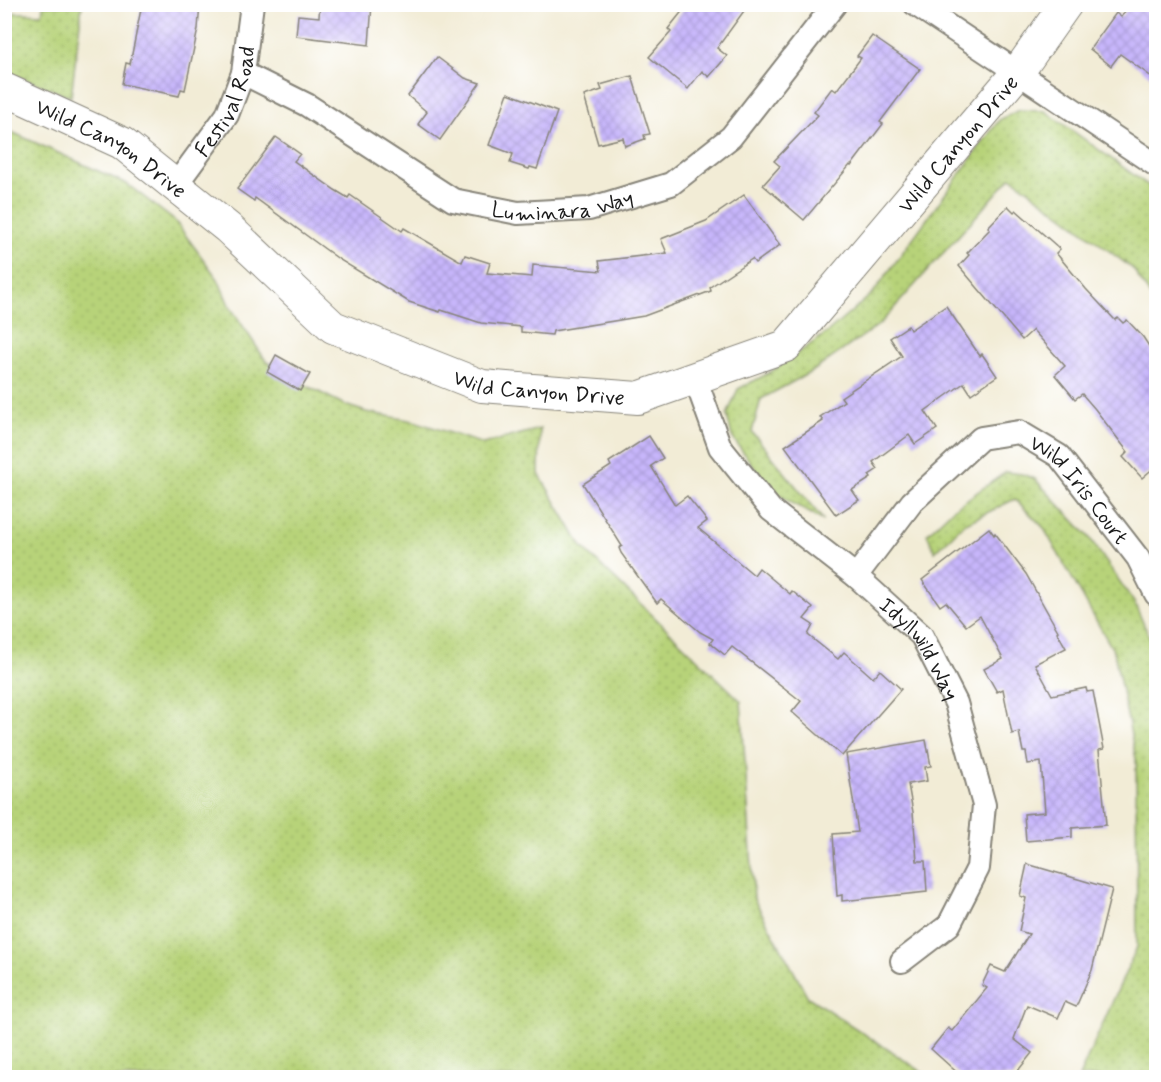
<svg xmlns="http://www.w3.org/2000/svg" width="1161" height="1082" font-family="Mynerve,sans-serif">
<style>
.grass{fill:url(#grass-dots);stroke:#6a784a;stroke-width:1.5}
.building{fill:url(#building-cross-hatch)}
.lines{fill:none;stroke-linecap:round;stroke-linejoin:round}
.street-casing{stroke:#878479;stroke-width:26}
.secondary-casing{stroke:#878479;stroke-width:34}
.street{stroke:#fff;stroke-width:22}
.secondary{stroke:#fff;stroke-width:32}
.labels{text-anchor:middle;stroke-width:5;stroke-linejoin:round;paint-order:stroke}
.street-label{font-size:22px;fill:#1c1c1c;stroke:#fff}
</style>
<defs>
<pattern id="grass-dots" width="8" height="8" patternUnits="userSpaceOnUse" patternTransform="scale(1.5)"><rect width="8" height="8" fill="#b7d379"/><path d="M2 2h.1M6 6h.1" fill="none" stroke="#9db568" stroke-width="1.8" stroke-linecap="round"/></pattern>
<pattern id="building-cross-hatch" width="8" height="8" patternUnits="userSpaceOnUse" patternTransform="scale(1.5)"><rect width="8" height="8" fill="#c7b6fb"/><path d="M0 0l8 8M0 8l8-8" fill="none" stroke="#aa9cd7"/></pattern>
</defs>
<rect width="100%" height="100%" fill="#fff"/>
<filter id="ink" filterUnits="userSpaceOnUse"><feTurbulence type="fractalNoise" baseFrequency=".0167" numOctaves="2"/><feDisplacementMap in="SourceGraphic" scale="12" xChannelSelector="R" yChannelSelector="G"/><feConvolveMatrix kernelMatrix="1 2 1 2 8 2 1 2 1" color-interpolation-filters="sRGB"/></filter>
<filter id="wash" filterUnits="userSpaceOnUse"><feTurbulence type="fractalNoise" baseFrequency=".008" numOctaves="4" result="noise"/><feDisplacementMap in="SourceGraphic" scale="24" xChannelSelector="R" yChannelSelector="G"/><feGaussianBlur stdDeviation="1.35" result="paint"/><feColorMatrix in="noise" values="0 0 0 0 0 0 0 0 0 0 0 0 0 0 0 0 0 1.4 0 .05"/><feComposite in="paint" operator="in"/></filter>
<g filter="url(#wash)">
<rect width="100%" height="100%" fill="#f2ecd6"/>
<g class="grass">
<path d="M 43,5 L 82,5 L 71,97 L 5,71 L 5,12 L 42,14 Z"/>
<path d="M 1019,110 L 1045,111 L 1156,191 L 1156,305 L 1133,269 L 1011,177 L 880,324 L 813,371 L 761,399 L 752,432 L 824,521 L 771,491 L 732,437 L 727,415 L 738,389 L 769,373 L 828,332 L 873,293 L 999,120 Z"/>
<path d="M 5,129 L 127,184 L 175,221 L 218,279 L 229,305 L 266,361 L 309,387 L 345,405 L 366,412 L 414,421 L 483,444 L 540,429 L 539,474 L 582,547 L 741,701 L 754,899 L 808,997 L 930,1077 L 5,1078 Z"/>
<path d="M 1006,472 L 1022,474 L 1035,479 L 1089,537 L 1134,602 L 1156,652 L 1156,1073 L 1154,1077 L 1079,1077 L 1137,947 L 1136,759 L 1114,652 L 1043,527 L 1015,499 L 964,524 L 935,552 L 927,534 L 953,509 Z"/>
</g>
<g id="blocks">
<g class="building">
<path d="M 142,4 L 200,4 L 198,29 L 185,90 L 181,89 L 179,96 L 122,84 L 126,63 L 130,64 Z"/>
<path d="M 320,4 L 372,4 L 369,45 L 296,36 L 298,15 L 319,17 Z"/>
<path d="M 688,4 L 749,4 L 717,48 L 727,56 L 709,77 L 702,71 L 688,89 L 649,57 L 671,32 L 668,29 Z"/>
<path d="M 1130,4 L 1156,4 L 1156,80 L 1120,54 L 1111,66 L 1090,49 L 1116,13 L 1121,17 Z"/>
<path d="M 872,36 L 920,69 L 880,122 L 883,124 L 851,166 L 850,165 L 804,220 L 763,185 L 780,166 L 774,161 L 818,115 L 814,112 L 832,88 L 836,91 L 861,58 L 857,56 Z"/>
<path d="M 437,57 L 465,78 L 480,83 L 440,140 L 418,124 L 427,112 L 408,96 Z"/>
<path d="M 632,76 L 650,134 L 644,135 L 645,139 L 625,146 L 623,138 L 598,144 L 584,96 L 602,90 L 600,85 Z"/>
<path d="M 508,93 L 557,112 L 537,169 L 530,167 L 529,169 L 510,163 L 513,154 L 489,145 Z"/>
<path d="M 276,137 L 300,154 L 294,161 L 335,190 L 348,198 L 350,195 L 402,231 L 404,228 L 462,262 L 465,255 L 490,263 L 487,273 L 532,277 L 533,265 L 601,271 L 599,261 L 667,253 L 661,239 L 706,221 L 744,195 L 780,245 L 755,263 L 752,259 L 710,287 L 711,291 L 644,316 L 553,331 L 552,335 L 521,332 L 521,327 L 481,323 L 441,310 L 440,312 L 409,302 L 340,260 L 255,198 L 254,201 L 237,189 Z"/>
<path d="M 1008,206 L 1014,212 L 1016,210 L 1060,249 L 1056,253 L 1086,289 L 1115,320 L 1118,318 L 1123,323 L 1127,320 L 1143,337 L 1156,357 L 1156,466 L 1142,478 L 1123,457 L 1128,452 L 1095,409 L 1082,394 L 1075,399 L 1055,375 L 1065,366 L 1033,330 L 1022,340 L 959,266 L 969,255 L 967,253 L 990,229 L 988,227 Z"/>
<path d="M 946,306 L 980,356 L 982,354 L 997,376 L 971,394 L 964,383 L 925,411 L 937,429 L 915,444 L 909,435 L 873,462 L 878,469 L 869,475 L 871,478 L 852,490 L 859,500 L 836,515 L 785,446 L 823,421 L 820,417 L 844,401 L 841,397 L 902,356 L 890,338 L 908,326 L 910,330 Z"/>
<path d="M 276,355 L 310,374 L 300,391 L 267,372 Z"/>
<path d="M 649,436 L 663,458 L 651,466 L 675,505 L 687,496 L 707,521 L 698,528 L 754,575 L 759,568 L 790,594 L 792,591 L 813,608 L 804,619 L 813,625 L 808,635 L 838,659 L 844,652 L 873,678 L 880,670 L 901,689 L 842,756 L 792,712 L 801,701 L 732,647 L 725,655 L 710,643 L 713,639 L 700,632 L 661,599 L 657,603 L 621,553 L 619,548 L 622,546 L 583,484 L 611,466 L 609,462 Z"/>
<path d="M 989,528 L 994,535 L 995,533 L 1026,574 L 1058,631 L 1057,632 L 1066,648 L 1035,664 L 1052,695 L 1086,688 L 1087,692 L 1093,691 L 1104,749 L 1099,750 L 1106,825 L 1072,828 L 1072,837 L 1026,841 L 1024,814 L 1045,812 L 1041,762 L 1028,764 L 1026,752 L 1023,752 L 1019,732 L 1012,734 L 1003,689 L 997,692 L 984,669 L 1003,659 L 980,616 L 966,626 L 946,602 L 940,606 L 922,580 Z"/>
<path d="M 926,740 L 931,766 L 925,767 L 927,781 L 908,784 L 913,812 L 917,861 L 925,861 L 927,892 L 842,901 L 842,895 L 837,896 L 833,834 L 858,832 L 846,754 Z"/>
<path d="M 1027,864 L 1112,889 L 1092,970 L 1076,1007 L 1065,1002 L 1058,1018 L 1027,1005 L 1014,1039 L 1032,1053 L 1013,1077 L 962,1077 L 931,1049 L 948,1028 L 952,1031 L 987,988 L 982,985 L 991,966 L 1005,972 L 1029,934 L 1019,931 L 1026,898 L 1020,896 Z"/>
</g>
</g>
</g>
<g filter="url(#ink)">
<use href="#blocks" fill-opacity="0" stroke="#878479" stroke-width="1.5"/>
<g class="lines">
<defs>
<g id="street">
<path d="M 915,4 L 1156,165"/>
<path id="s1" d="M 243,73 L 307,105 L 453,200 L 518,213 L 589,209 L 671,184 L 731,137 L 835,4"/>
<path id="s2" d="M 175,186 L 227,115 L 243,73 L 252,4"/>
<path id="s3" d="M 695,378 L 720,447 L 771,510 L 856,576 L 922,636 L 956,703 L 984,805 L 978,868 L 949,925 L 902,961"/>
<path id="s4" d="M 856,576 L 912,502 L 981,438 L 1019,432 L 1059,456 L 1138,558 L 1156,594"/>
</g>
<g id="secondary">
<path id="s5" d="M 4,89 L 122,143 L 228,228 L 333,327 L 482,386 L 638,398 L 786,346 L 1018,72 L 1066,4"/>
</g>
</defs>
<use href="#street" class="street-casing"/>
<use href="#secondary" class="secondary-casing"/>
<use href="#street" class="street"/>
<use href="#secondary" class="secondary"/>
</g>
</g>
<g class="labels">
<g class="street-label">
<text dy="8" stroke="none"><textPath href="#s2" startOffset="100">Festival Road</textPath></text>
<text dy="8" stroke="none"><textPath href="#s5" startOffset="1149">Wild Canyon Drive</textPath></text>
<text dy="8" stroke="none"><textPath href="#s5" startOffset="123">Wild Canyon Drive</textPath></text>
<text dy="8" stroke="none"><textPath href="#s1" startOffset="357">Luminara Way</textPath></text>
<text dy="8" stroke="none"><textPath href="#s5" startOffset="627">Wild Canyon Drive</textPath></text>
<text dy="8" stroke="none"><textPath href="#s4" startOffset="310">Wild Iris Court</textPath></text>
<text dy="8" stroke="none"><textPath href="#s3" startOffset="360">Idyllwild Way</textPath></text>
</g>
</g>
<rect width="1161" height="1082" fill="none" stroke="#fff" stroke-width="24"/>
</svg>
